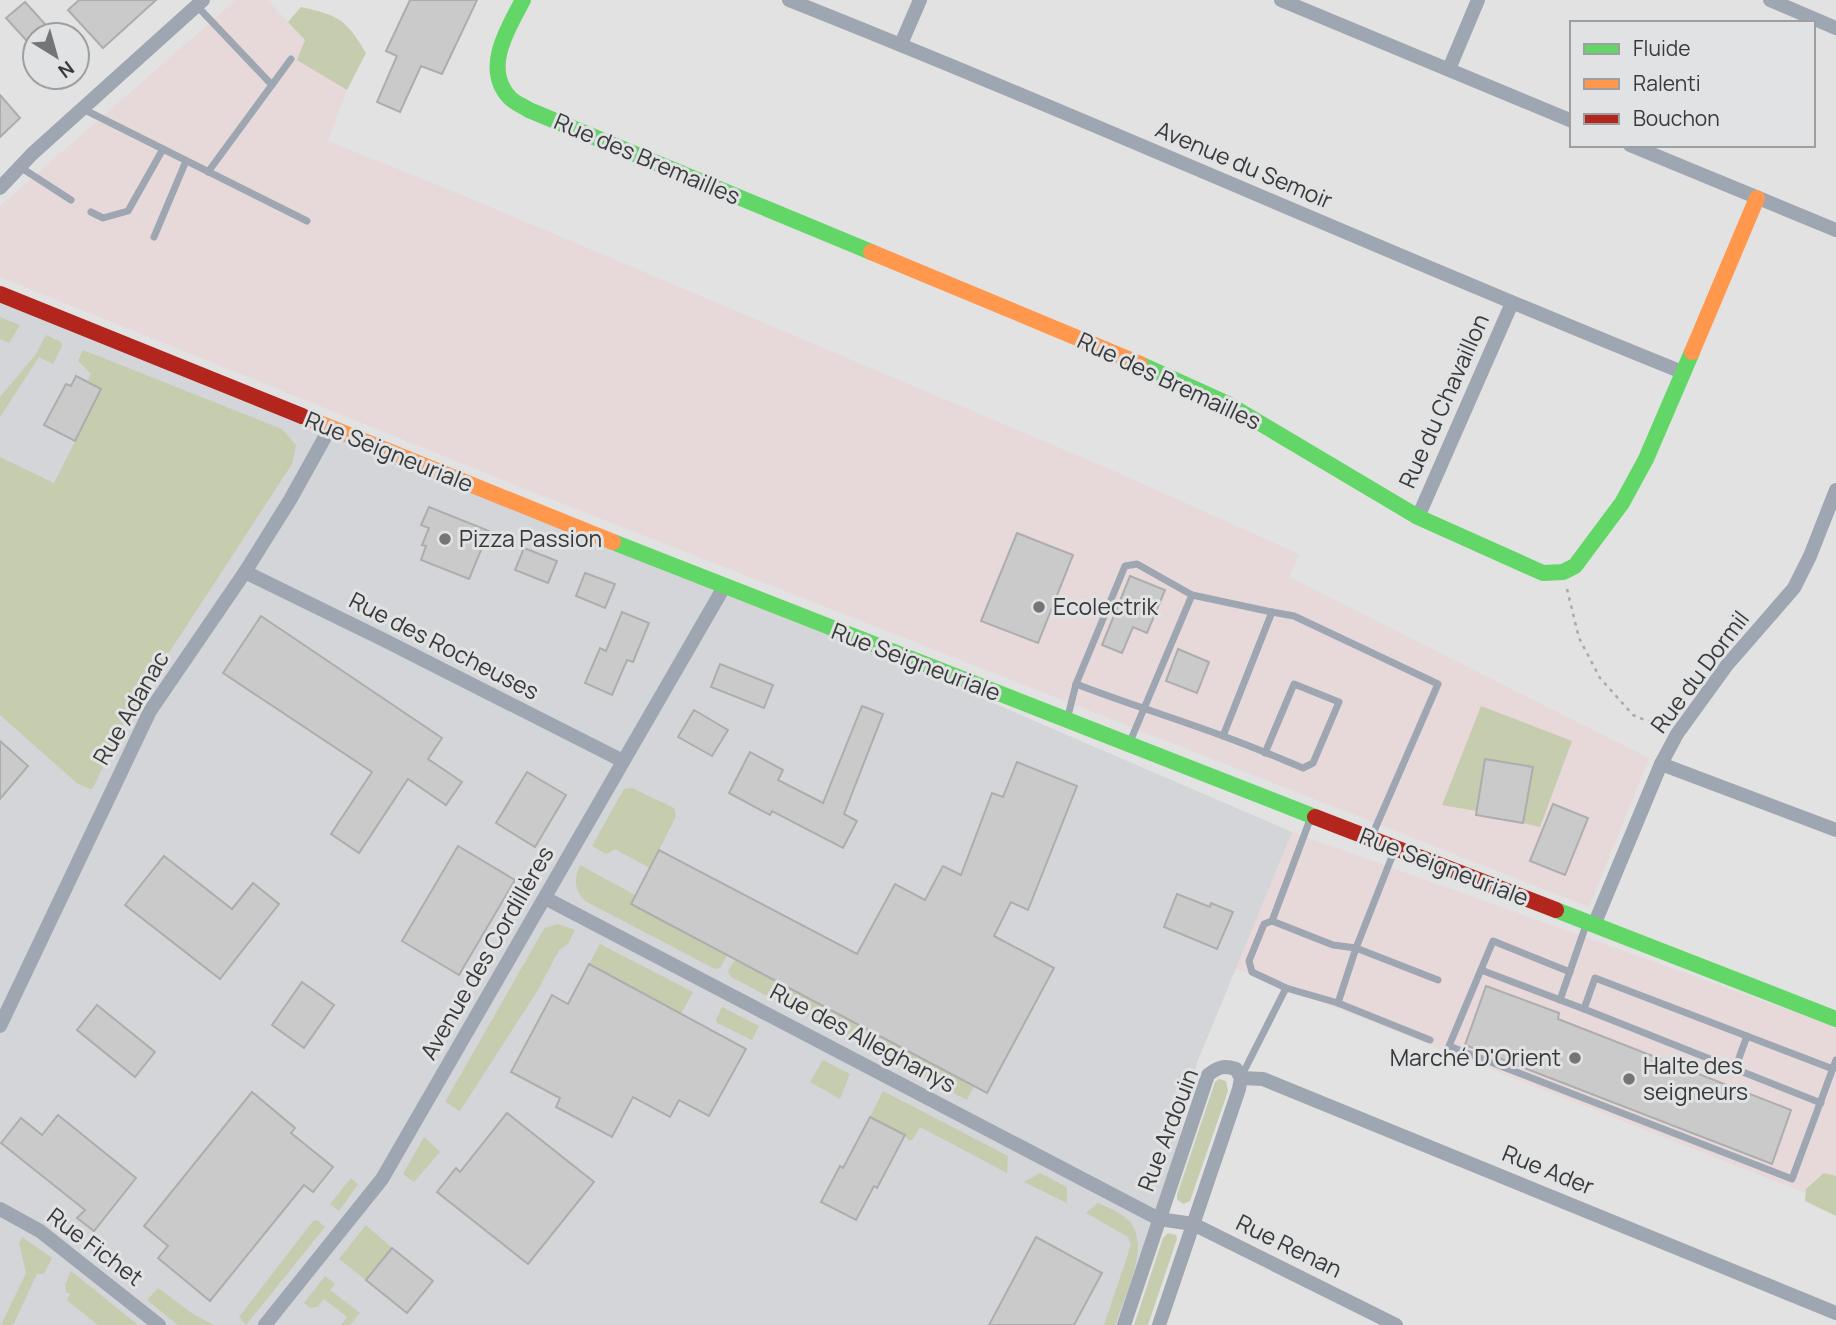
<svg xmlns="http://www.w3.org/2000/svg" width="1836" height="1325" font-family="Manrope,sans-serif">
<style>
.commercial{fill:#e7d8da}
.built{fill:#d3d5d9}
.green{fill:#c6ccae}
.building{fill:#cbcacb;stroke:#adadad;stroke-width:2}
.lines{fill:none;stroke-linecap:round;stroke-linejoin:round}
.path{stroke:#a6abb2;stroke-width:2.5;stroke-dasharray:3.5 5;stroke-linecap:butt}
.lane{stroke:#9ea6b1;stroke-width:7}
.street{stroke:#9ea6b1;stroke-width:14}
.fast{stroke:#63d668;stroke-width:16}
.slow{stroke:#ff974d;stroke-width:16}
.jam{stroke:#b3261e;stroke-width:16}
.poi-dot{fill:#757575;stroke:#e1e2e3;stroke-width:2.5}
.labels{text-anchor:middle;stroke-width:6;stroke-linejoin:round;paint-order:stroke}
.street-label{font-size:23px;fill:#3a3a3b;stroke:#e1e2e3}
.poi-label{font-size:23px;fill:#3a3a3b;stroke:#e1e2e3;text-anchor:start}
</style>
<rect width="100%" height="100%" fill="#e2e2e2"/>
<g class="commercial">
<path d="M 236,0 L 267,0 L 305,40 L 298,60 L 347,90 L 328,141 L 455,192 L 1114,471 L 1299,554 L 1289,577 L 1649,758 L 1589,907 L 533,492 L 0,277 L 0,206 Z"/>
<path d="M 1292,832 L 1836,1027 L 1836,1205 L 1235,968 Z"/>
</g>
<path class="built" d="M 0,294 L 724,587 L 1292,832 L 1197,1063 L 1159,1219 L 1124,1325 L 0,1325 Z"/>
<g class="green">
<path d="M 301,7 C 339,16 345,18 366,53 L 347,90 L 297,60 L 305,40 L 288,22 Z"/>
<path d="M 0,317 L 20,325 L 9,343 L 0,339 Z"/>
<path d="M 46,335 L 61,342 L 62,346 L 53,364 L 39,357 L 0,417 L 0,397 L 36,354 Z"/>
<path d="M 83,350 L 282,429 L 296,445 L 292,464 L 125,720 L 93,788 L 90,789 L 78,784 L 0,715 L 0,457 L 54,483 L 101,390 L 87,382 L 91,374 L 78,361 Z"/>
<path d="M 1481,706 L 1572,741 L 1540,827 L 1523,823 L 1533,768 L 1485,759 L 1476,811 L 1442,805 Z"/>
<path d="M 632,788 L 674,808 L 676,816 L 650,868 L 615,849 L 606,854 L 592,846 L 624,789 Z"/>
<path d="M 580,865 L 635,895 L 631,905 L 727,955 L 721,967 L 715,969 L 585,901 C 574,889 574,879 580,865 Z"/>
<path d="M 558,924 L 575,930 L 568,944 L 559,950 L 538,990 L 460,1111 L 445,1102 L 541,934 L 545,928 Z"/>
<path d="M 600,944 L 693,992 L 681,1014 L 589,964 Z"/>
<path d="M 735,960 L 974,1086 L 967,1100 L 731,977 L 728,971 Z"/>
<path d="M 722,1007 L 759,1026 L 752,1040 L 717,1023 L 716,1019 Z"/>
<path d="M 823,1060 L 850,1074 L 840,1099 L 810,1082 Z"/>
<path d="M 1219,1079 L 1226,1081 L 1228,1091 L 1190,1201 L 1183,1204 L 1177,1199 L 1177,1195 L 1215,1082 Z"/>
<path d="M 883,1091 L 1008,1156 L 1007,1173 L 920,1127 L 913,1139 L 909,1141 L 905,1135 L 870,1117 Z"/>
<path d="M 424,1137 L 440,1152 L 414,1182 L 403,1174 Z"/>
<path d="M 1040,1173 L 1067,1187 L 1067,1203 L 1024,1182 Z"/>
<path d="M 1824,1173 L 1836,1176 L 1836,1216 L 1805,1201 L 1806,1189 Z"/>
<path d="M 351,1178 L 358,1184 L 339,1211 L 330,1204 Z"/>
<path d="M 1098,1203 C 1108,1208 1123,1213 1130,1222 C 1151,1246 1124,1298 1115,1325 L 1104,1325 L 1131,1245 L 1128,1237 L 1086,1213 Z"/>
<path d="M 317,1220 L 325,1227 L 246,1325 L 239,1317 L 313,1221 Z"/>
<path d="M 366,1225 L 392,1248 L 366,1280 L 339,1259 Z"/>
<path d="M 1168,1233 L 1176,1235 L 1177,1239 L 1148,1325 L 1134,1325 L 1163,1238 Z"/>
<path d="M 22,1237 L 52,1258 L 44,1274 L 37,1274 L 13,1325 L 1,1325 L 26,1273 L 19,1243 Z"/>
<path d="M 71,1271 L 138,1325 L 98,1325 L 67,1300 L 70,1294 L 66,1292 L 65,1285 Z"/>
<path d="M 325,1276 L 335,1284 L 330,1290 L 360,1313 L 350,1325 L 341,1325 L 347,1317 L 324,1299 L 317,1307 L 310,1308 L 304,1303 Z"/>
<path d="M 158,1288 L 193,1314 L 214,1325 L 178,1325 L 147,1300 Z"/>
</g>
<g class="building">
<path d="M 79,0 L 156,0 L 103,48 L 68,10 Z"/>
<path d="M 410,0 L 477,0 L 442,74 L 421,66 L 400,112 L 377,102 L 397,56 L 386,51 Z"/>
<path d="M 25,2 L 55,35 L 35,35 L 35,50 L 6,18 Z"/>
<path d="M 0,95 L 20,118 L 0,137 Z"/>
<path d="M 76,376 L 101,389 L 75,441 L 44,425 L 66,384 L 71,386 Z"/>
<path d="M 429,507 L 489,531 L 469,579 L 421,560 L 426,546 L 422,545 L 429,528 L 421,525 Z"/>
<path d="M 1017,533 L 1073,555 L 1038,643 L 981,621 Z"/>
<path d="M 524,548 L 557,561 L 548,583 L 515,570 Z"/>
<path d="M 585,573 L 615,584 L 605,608 L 576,596 Z"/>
<path d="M 1130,576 L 1165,590 L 1147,633 L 1133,627 L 1122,653 L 1102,645 Z"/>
<path d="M 622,612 L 649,623 L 633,662 L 627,660 L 612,695 L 585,683 L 600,648 L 606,651 Z"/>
<path d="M 261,616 L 442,738 L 428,759 L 462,782 L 446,805 L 408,779 L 359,853 L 331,834 L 372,772 L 223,673 Z"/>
<path d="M 1178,649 L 1209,662 L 1197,693 L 1166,681 Z"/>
<path d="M 720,664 L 773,685 L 764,708 L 711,687 Z"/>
<path d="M 862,706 L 883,714 L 844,814 L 857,821 L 843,848 L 772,811 L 770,815 L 729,793 L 750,752 L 783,770 L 778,780 L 823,803 Z"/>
<path d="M 694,710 L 728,730 L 712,756 L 678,737 Z"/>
<path d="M 0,741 L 28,766 L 0,799 Z"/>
<path d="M 1485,759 L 1533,767 L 1523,823 L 1476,815 Z"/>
<path d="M 1017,762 L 1077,786 L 1028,910 L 1011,902 L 994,936 L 1054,968 L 987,1093 L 631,904 L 659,850 L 857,954 L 895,884 L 925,900 L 943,866 L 961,875 L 992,793 L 1003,797 Z"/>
<path d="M 527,772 L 566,795 L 535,847 L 496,823 Z"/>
<path d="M 1553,804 L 1588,818 L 1565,875 L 1530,861 Z"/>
<path d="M 458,846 L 515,880 L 459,975 L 402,941 Z"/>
<path d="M 164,856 L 232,909 L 253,883 L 279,904 L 220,979 L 125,905 Z"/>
<path d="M 1177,894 L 1210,907 L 1211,903 L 1233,912 L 1217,949 L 1164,927 Z"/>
<path d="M 589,964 L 746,1049 L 709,1116 L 679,1100 L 670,1117 L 633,1097 L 612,1137 L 556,1107 L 560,1098 L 511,1072 L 552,995 L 568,1004 Z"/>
<path d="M 302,982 L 334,1005 L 304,1048 L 272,1025 Z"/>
<path d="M 1486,986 L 1559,1013 L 1558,1019 L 1791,1110 L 1772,1164 L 1465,1045 Z"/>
<path d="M 97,1005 L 155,1052 L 135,1077 L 77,1030 Z"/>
<path d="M 252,1092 L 295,1128 L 291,1133 L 333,1167 L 313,1192 L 304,1185 L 210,1301 L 158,1258 L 168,1246 L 144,1226 Z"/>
<path d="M 507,1113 L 594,1182 L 528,1264 L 437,1192 L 456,1168 L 460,1172 Z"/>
<path d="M 58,1115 L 136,1178 L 94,1231 L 77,1218 L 85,1210 L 1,1143 L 21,1118 L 42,1135 Z"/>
<path d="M 870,1117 L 905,1135 L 877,1188 L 874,1186 L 856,1220 L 821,1202 L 840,1166 L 843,1168 Z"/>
<path d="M 1036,1237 L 1102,1273 L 1074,1325 L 989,1325 Z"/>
<path d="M 392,1248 L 433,1281 L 407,1313 L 366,1280 Z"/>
</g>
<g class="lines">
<path class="path" d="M 1567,589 L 1579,638 L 1600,678 L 1633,715 L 1664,728"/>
<g class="lane">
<path d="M 197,6 L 272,85"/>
<path d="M 83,109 L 307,221"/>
<path d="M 20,167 L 71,200"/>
<path d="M 208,172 L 291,59"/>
<path d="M 91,212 L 103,218 L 128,211 L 163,149"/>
<path d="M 154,237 L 186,161"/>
<path d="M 1192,595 L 1272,612 L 1223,736"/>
<path d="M 1272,612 L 1294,616 L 1438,684 L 1371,838"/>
<path d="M 1076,684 C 1125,703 1175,718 1223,736 C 1250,746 1277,757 1303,768 L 1313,763 L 1339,702 L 1294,684 L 1265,753"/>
<path d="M 1067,720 L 1076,684 L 1125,566 L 1137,564 L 1192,595 L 1129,744"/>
<path d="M 1311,817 L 1272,921 L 1333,945 L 1356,948 L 1395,849"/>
<path d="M 1272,921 L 1264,924 L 1249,961 L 1252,972 L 1286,988"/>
<path d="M 1481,970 L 1584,1009"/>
<path d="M 1570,972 L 1493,941 L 1449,1046 L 1792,1179 L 1836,1060"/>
<path d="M 1560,1000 L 1586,925"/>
<path d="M 1338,1003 L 1430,1040"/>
<path d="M 1735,1069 L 1747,1036"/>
<path d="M 1241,1077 L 1286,988 L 1338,1003 L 1356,948 L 1438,980"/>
<path d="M 1821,1103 L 1584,1009 L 1595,978 L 1833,1069"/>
</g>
<g class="street">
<path d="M 789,0 C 1089,119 1383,252 1682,372"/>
<path d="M 1281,0 L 1572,121"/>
<path d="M 1770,0 L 1836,28"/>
<path d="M 901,44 L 920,0"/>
<path d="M 1449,69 L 1478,0"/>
<path d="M 1630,145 L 1836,230"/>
<path d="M 0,188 L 32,154 L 203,0"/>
<path d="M 1418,517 L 1512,303"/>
<path d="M 245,572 L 384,640 L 623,761"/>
<path d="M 1661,764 L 1836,830"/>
<path d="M 545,898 L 1159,1219 L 1193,1224 L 1396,1325"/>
<path d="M 1594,925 L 1661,764 L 1677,734 L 1727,665 L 1794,588 L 1810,556 L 1836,490"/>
<path d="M 0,1026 L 150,711 L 245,572 L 290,500 L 330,428"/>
<path d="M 1241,1078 L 1263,1079 L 1836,1313"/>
<path d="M 0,1209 L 40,1231 L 159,1325"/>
<path d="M 265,1325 L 382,1179 L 724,587"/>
<path d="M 1124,1325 L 1208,1075 C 1218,1067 1224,1065 1236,1069 L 1241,1078 L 1239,1089 L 1159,1325"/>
</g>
<g class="fast">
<path d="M 523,0 C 508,28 482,69 510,98 C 515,103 523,106 529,110 L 871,252"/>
<path d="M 1140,364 L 1226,403 L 1418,517 L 1543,573 L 1563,572 L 1575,566 L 1622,503 L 1646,459 L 1692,352"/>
<path d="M 613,542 L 1315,817"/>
<path d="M 1556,910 L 1836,1019"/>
</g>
<g class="slow">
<path d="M 871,252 L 1140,364"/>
<path d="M 1692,352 L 1757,198"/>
<path d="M 302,416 L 613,542"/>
</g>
<g class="jam">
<path d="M 0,294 L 302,416"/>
<path d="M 1315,817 L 1556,910"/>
</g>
</g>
<g class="poi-dot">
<circle cx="445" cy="539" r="7"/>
<circle cx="1039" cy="607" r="7"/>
<circle cx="1575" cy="1058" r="7"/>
<circle cx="1629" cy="1079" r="7"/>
</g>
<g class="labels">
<g class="street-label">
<text transform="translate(647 159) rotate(23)" y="8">Rue des Bremailles</text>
<text transform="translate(1244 165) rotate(23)" y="8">Avenue du Semoir</text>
<text transform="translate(1169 381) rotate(25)" y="8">Rue des Bremailles</text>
<text transform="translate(1444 401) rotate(-66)" y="8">Rue du Chavaillon</text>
<text transform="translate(389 452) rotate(22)" y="8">Rue Seigneuriale</text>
<text transform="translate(444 646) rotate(27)" y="8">Rue des Rocheuses</text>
<text transform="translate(916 662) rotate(21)" y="8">Rue Seigneuriale</text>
<text transform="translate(1700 672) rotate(-53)" y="8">Rue du Dormil</text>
<text transform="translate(131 708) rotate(-60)" y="8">Rue Adanac</text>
<text transform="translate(1444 867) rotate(21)" y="8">Rue Seigneuriale</text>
<text transform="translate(487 953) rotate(-60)" y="8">Avenue des Cordillères</text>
<text transform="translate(863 1038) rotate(28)" y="8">Rue des Alleghanys</text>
<text transform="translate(1168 1130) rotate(-69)" y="8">Rue Ardouin</text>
<text transform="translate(1548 1170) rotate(22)" y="8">Rue Ader</text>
<text transform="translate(1289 1246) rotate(26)" y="8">Rue Renan</text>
<text transform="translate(95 1247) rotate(37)" y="8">Rue Fichet</text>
</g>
<g class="poi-label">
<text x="459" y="547">Pizza Passion</text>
<text x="1053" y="615">Ecolectrik</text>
<text x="1561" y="1066" text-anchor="end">Marché D'Orient</text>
<text x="1643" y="1074">Halte des<tspan x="1643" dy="26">seigneurs</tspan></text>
</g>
</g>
<rect x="1570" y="21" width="245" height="126" fill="#e1e2e3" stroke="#9e9fa0" stroke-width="2"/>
<rect x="1584" y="44" width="35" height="10" fill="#63d668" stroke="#9e9fa0" stroke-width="2"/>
<text x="1633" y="56" font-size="21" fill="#3a3a3b">Fluide</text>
<rect x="1584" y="79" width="35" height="10" fill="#ff974d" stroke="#9e9fa0" stroke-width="2"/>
<text x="1633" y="91" font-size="21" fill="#3a3a3b">Ralenti</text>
<rect x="1584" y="114" width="35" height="10" fill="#b3261e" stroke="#9e9fa0" stroke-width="2"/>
<text x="1633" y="126" font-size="21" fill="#3a3a3b">Bouchon</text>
<g transform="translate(56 56) rotate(143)"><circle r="33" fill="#e1e2e3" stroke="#9e9fa0" stroke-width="2"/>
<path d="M0-5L12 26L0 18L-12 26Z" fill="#757575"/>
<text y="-10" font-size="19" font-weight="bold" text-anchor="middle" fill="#3a3a3b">N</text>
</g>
</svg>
